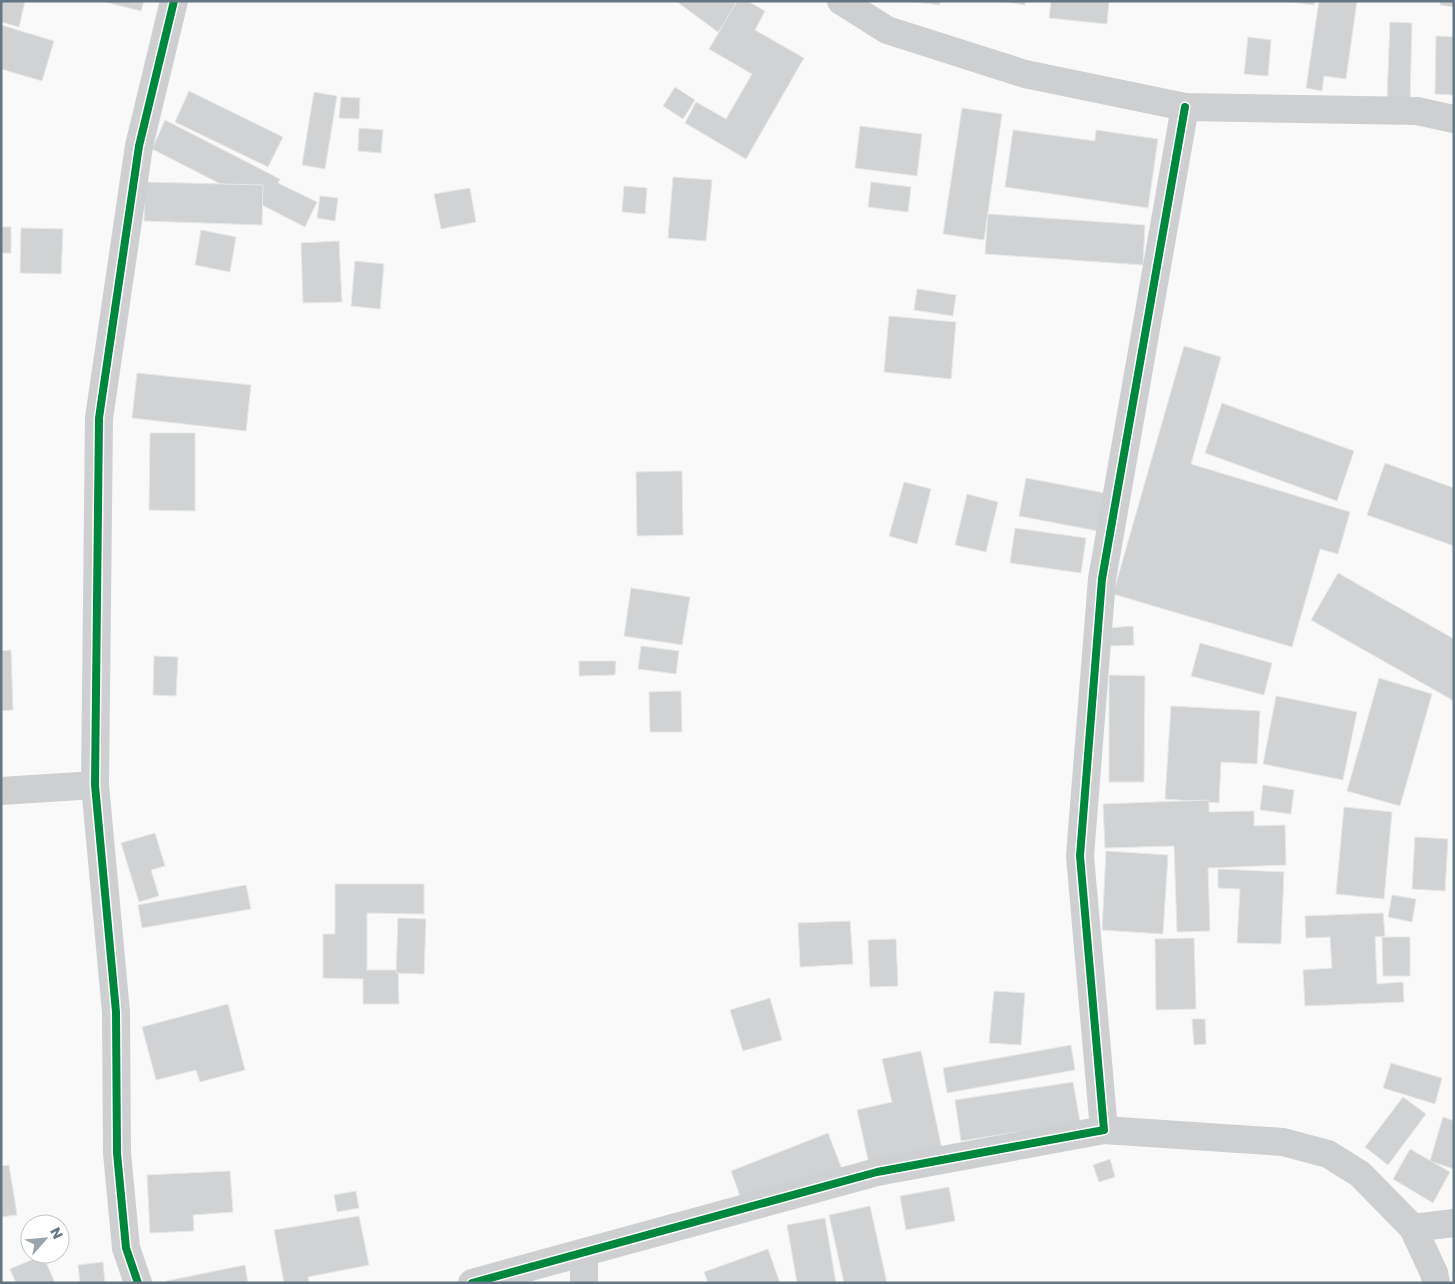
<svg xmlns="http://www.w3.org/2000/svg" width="1455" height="1284" font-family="Poppins,sans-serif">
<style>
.building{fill:#d0d2d3;stroke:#e8e8e8}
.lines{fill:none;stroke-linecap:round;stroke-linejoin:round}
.minor{stroke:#cecfd0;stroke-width:28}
.cycleway-casing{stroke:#fff;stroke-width:11}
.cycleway{stroke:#00873e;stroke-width:8}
</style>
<rect width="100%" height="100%" fill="#f9f9f9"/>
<g class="building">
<path d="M 1,1 L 25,1 L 19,27 L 1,22 Z"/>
<path d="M 101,1 L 144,1 L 141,11 Z"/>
<path d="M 676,1 L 740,1 L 718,32 Z"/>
<path d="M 737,1 L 748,1 L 765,11 L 755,30 L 804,58 L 746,159 L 685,123 L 696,102 L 726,119 L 752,74 L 709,49 Z"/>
<path d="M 906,1 L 940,1 L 940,5 Z"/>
<path d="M 999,1 L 1025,1 L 1025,5 Z"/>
<path d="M 1051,1 L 1109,1 L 1107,24 L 1049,18 Z"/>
<path d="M 1283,1 L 1315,1 L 1314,5 Z"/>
<path d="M 1319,1 L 1357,1 L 1346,79 L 1324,76 L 1322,91 L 1306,88 Z"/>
<path d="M 1440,1 L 1454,1 L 1454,7 L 1440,5 Z"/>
<path d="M 1390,22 L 1412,23 L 1410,100 L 1387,99 Z"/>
<path d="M 1,25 L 54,41 L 42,81 L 1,69 Z"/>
<path d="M 1436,36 L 1454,37 L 1454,95 L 1435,94 Z"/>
<path d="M 1248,37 L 1271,40 L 1268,76 L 1244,74 Z"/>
<path d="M 675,87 L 695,100 L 683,119 L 663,106 Z"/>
<path d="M 189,91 L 283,137 L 268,167 L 175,122 Z"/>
<path d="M 314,92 L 337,96 L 325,169 L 302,165 Z"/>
<path d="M 341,97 L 360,98 L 359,119 L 339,118 Z"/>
<path d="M 962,108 L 1002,114 L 984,240 L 943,234 Z"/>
<path d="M 165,120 L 280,179 L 278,183 L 317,202 L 305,227 L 152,149 Z"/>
<path d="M 860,126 L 922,134 L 917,176 L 855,168 Z"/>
<path d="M 359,128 L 383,130 L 381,153 L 358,151 Z"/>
<path d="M 1013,130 L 1095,141 L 1096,130 L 1158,139 L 1148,208 L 1005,187 Z"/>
<path d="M 673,177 L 712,180 L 706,241 L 668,238 Z"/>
<path d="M 145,182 L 263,185 L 262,225 L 144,221 Z"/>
<path d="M 871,182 L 911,187 L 908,212 L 868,207 Z"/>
<path d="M 624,186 L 647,188 L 645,214 L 622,212 Z"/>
<path d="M 470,188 L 476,222 L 441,229 L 434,194 Z"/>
<path d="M 320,196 L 338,198 L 335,221 L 317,218 Z"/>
<path d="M 988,214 L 1145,225 L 1143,265 L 985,254 Z"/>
<rect x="1" y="227" width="10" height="26"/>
<path d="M 21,228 L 63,229 L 61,274 L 20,273 Z"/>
<path d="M 201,230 L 236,237 L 230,272 L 195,265 Z"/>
<path d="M 339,241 L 342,302 L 303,303 L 301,243 Z"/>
<path d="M 355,261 L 384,264 L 380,309 L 351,306 Z"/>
<path d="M 917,289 L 956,295 L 953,316 L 914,310 Z"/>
<path d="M 889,316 L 956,322 L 951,379 L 884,372 Z"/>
<path d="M 1184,346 L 1221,357 L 1191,464 L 1350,512 L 1338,554 L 1320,549 L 1292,647 L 1113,594 Z"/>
<path d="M 137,373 L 251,385 L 246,431 L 132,418 Z"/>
<path d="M 1222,403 L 1354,451 L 1337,501 L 1205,453 Z"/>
<path d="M 150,433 L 195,433 L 195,511 L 149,510 Z"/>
<path d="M 1385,463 L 1454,488 L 1454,546 L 1367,515 Z"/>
<path d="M 682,471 L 683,535 L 637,536 L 636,472 Z"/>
<path d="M 1026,478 L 1110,494 L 1103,532 L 1019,516 Z"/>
<path d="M 904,482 L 931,489 L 917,544 L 889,536 Z"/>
<path d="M 967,494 L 998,502 L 986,552 L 955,545 Z"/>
<path d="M 1015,528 L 1086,538 L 1081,573 L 1010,563 Z"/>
<path d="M 1338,573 L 1454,639 L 1454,701 L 1311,620 Z"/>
<path d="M 631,588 L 690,597 L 682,645 L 624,636 Z"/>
<path d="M 1133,626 L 1134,645 L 1110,646 L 1109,628 Z"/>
<path d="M 1200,643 L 1272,663 L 1264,695 L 1191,676 Z"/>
<path d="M 641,646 L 679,651 L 676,674 L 638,669 Z"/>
<path d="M 11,650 L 13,710 L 1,711 L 1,651 Z"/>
<path d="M 154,656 L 178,657 L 176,696 L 153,695 Z"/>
<path d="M 579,661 L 616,661 L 615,675 L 579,676 Z"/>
<path d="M 1109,675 L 1145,676 L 1144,782 L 1109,782 Z"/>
<path d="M 1379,678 L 1432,694 L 1400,806 L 1347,791 Z"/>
<path d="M 681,691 L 682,732 L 650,732 L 649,692 Z"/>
<path d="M 1276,696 L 1357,712 L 1343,780 L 1263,764 Z"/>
<path d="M 1171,706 L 1260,711 L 1257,764 L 1221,762 L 1219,803 L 1165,799 Z"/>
<path d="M 1263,785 L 1294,790 L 1291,814 L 1260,810 Z"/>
<path d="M 1209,800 L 1209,812 L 1254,811 L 1254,826 L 1285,825 L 1286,865 L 1208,868 L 1210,931 L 1177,932 L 1174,846 L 1105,848 L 1103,804 Z"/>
<path d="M 1344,807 L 1392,812 L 1384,899 L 1336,894 Z"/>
<path d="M 155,833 L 165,866 L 151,870 L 159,896 L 139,902 L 121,843 Z"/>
<path d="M 1415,837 L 1448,839 L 1445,891 L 1412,889 Z"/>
<path d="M 1106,851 L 1168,855 L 1163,934 L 1102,930 Z"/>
<path d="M 1218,869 L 1284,872 L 1281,944 L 1237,943 L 1240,889 L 1218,888 Z"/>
<path d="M 335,884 L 424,884 L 424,914 L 367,913 L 367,970 L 398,970 L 399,1004 L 363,1004 L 363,979 L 323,978 L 323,934 L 335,934 Z"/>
<path d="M 246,885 L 251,909 L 142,928 L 138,905 Z"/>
<path d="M 1392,895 L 1416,899 L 1412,922 L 1388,917 Z"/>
<path d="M 1383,913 L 1385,936 L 1375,937 L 1377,984 L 1403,982 L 1404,1002 L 1305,1006 L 1303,970 L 1332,968 L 1330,937 L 1306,938 L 1305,916 Z"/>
<path d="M 398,918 L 426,919 L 424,974 L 396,973 Z"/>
<path d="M 850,921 L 853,964 L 800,967 L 798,923 Z"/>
<path d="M 1382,937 L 1410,937 L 1410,976 L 1383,976 Z"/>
<path d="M 1194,938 L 1196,1009 L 1156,1010 L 1155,939 Z"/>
<path d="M 896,939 L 898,986 L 870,987 L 868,940 Z"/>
<path d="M 994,991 L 1025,993 L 1021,1045 L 989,1043 Z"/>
<path d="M 770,998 L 782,1040 L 743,1051 L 730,1010 Z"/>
<path d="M 228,1004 L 245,1070 L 200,1082 L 196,1070 L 156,1080 L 142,1027 Z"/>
<path d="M 1192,1019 L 1205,1019 L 1206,1044 L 1194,1045 Z"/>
<path d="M 1071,1045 L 1075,1070 L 947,1093 L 943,1068 Z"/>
<path d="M 921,1051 L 942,1149 L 869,1164 L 857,1110 L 892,1102 L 882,1059 Z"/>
<path d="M 1391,1063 L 1442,1078 L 1435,1104 L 1383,1088 Z"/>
<path d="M 1073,1082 L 1080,1122 L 961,1141 L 955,1100 Z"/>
<path d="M 1403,1097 L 1426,1114 L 1388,1165 L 1365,1147 Z"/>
<path d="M 1443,1117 L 1454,1121 L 1454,1169 L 1430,1161 Z"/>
<path d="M 828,1133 L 842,1169 L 744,1207 L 731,1171 Z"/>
<path d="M 1410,1149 L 1450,1172 L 1433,1203 L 1393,1179 Z"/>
<path d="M 1110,1159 L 1115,1177 L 1099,1182 L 1093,1165 Z"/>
<path d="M 9,1165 L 17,1215 L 1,1217 L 1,1166 Z"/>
<path d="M 230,1171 L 233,1212 L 193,1215 L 194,1231 L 150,1233 L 147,1175 Z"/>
<path d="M 949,1187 L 955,1221 L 906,1230 L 900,1196 Z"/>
<path d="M 356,1191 L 359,1208 L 337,1212 L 334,1195 Z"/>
<path d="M 870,1206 L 887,1283 L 844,1283 L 829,1215 Z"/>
<path d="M 359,1216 L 369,1265 L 308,1277 L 309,1283 L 284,1283 L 274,1230 Z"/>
<path d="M 825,1218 L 836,1283 L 797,1283 L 787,1225 Z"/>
<path d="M 768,1249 L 780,1283 L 708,1283 L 704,1272 Z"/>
<path d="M 43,1255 L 55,1283 L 16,1283 L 10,1269 Z"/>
<path d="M 103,1262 L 105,1283 L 80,1283 L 78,1265 Z"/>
<path d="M 245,1265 L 248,1283 L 167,1283 L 166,1281 Z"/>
</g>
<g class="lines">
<g class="minor">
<path d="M 841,1 L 887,30 L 1025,74 L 1185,107 L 1417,111 L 1454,119"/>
<path d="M 1,791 L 95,785"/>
<path d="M 1104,1130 L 1283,1142 L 1328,1154 L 1360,1174 L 1413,1228 L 1434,1273 L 1436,1283"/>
<path d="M 1413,1228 L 1454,1223"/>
<path d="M 584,1253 L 584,1283"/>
<path d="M 138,1283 L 126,1248 L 117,1153 L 116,1012 L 95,785 L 99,418 L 139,146 L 174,1"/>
<path d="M 472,1283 L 877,1172 L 1104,1130 L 1080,856 L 1102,579 L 1185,107"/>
</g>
<defs>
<g id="cycleway">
<path d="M 138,1283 L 126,1248 L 117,1153 L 116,1012 L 95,785 L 99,418 L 139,146 L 174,1"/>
<path d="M 472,1283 L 877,1172 L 1104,1130 L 1080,856 L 1102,579 L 1185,107"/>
</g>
</defs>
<use href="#cycleway" class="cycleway-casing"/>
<use href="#cycleway" class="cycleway"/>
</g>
<rect width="1455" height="1284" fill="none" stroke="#657683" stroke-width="5"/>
<g transform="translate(45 1239) rotate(63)"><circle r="24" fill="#ffffff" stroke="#c1c8cd"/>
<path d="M0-4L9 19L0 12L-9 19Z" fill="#99a4ac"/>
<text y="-8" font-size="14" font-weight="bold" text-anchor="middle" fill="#657683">N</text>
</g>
</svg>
